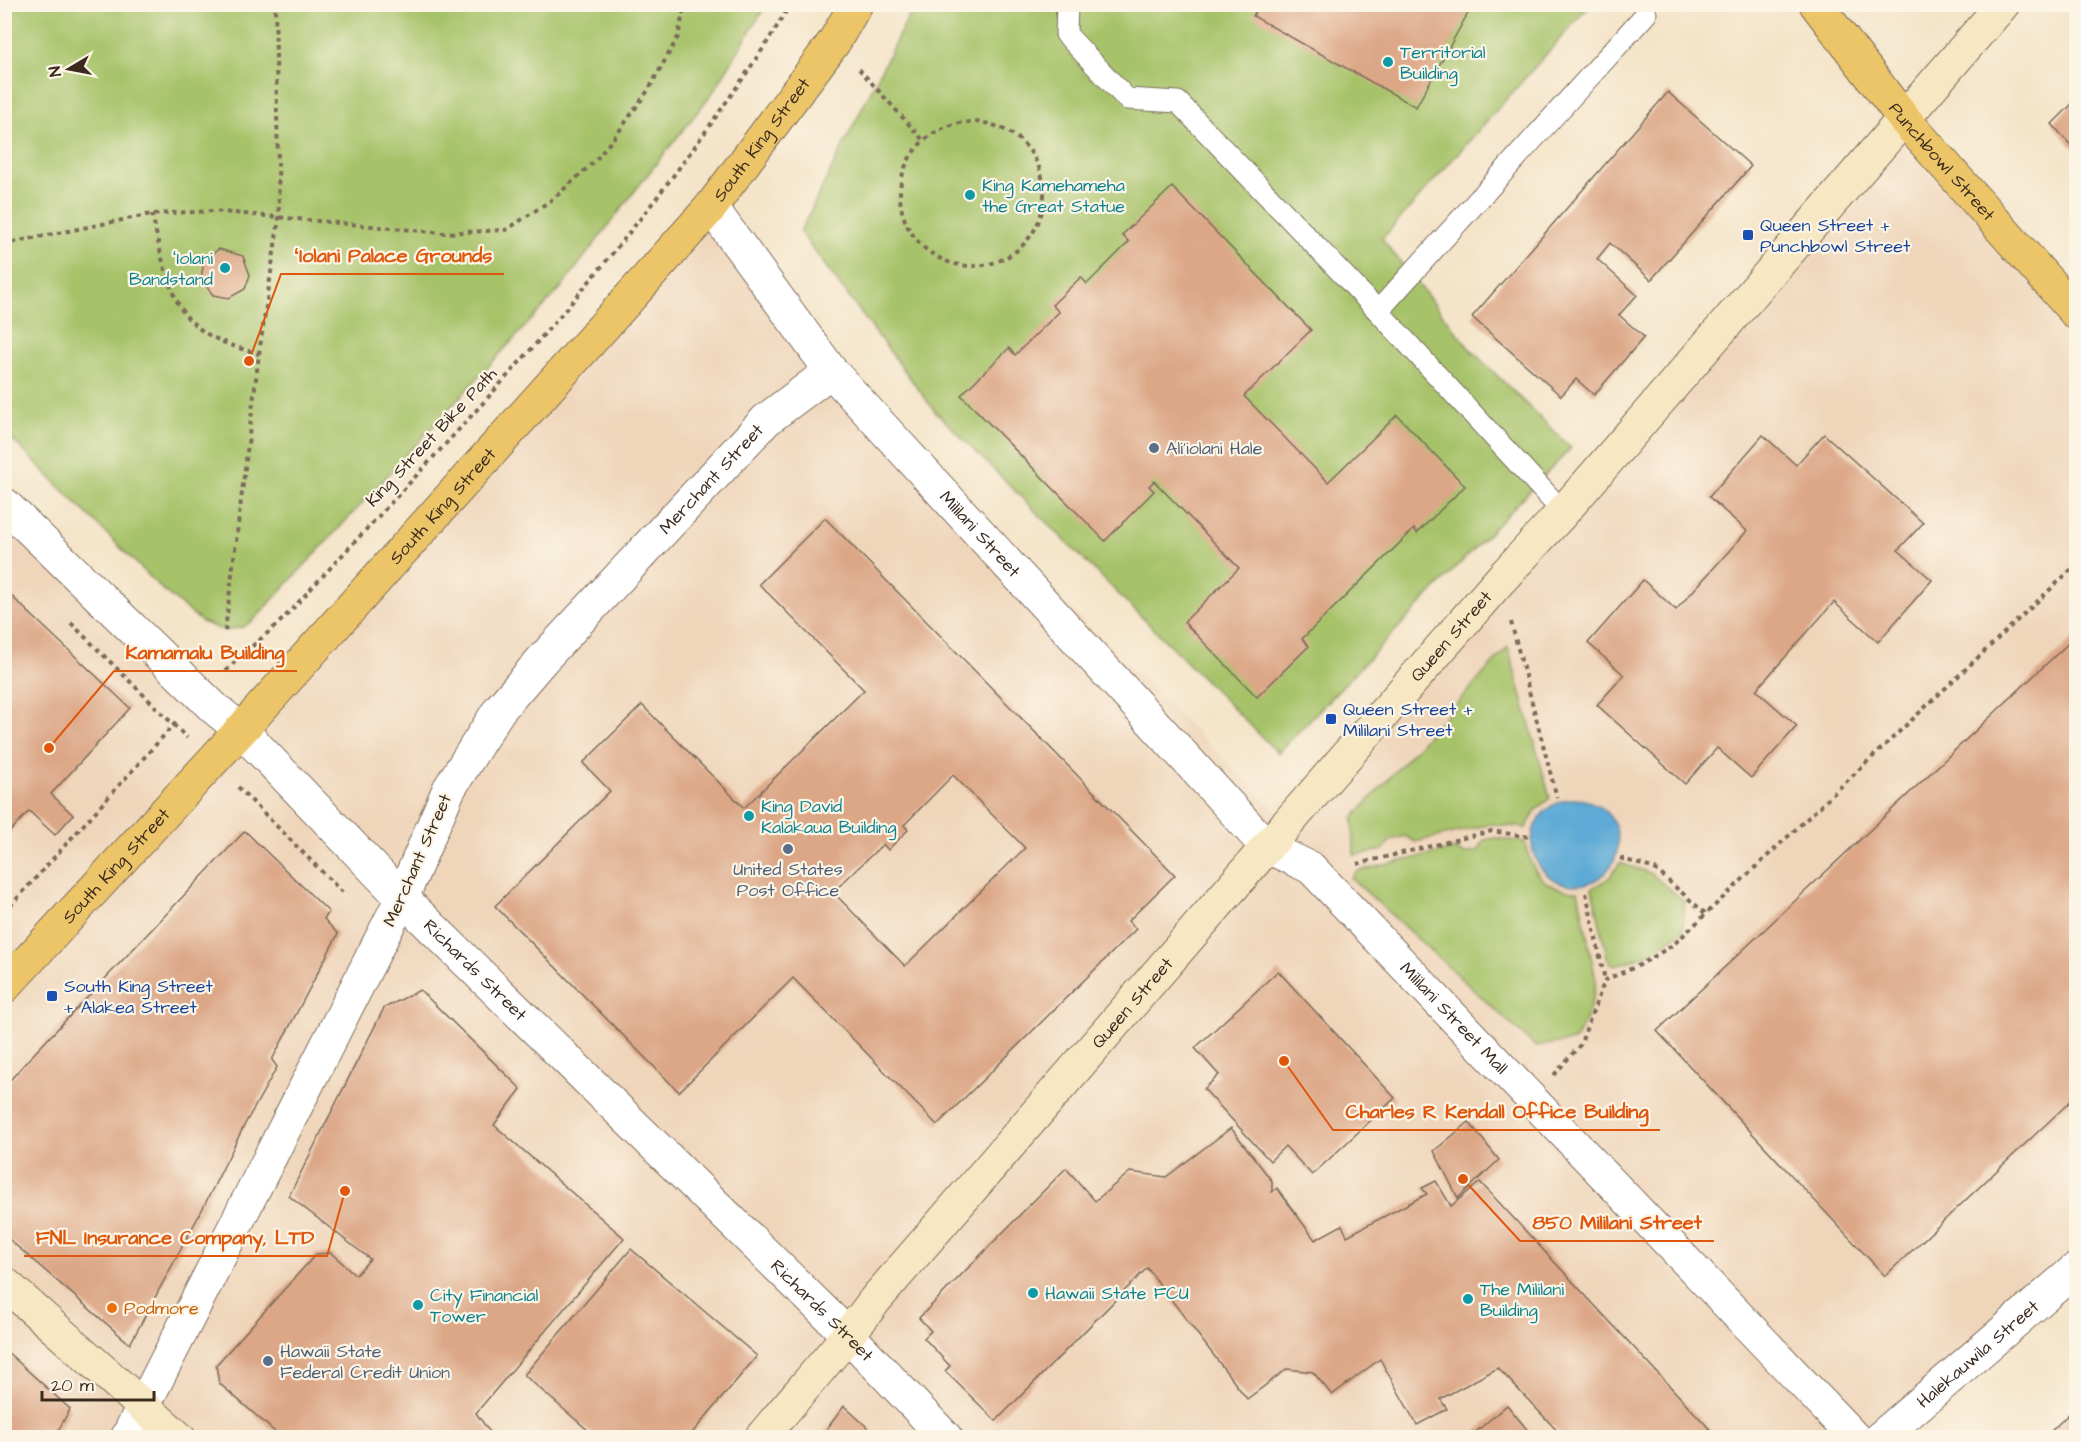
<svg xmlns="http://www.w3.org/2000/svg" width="2081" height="1442" font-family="'Architects Daughter',sans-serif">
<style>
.built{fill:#efd6bb}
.green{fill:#a7c36a;stroke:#717644;stroke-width:1.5}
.water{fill:#5daad6;stroke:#4c6a7a;stroke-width:1.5}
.building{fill:#dca787;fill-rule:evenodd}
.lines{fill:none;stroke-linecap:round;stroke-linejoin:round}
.service-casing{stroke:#7c6b5a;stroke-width:23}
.pedestrian-casing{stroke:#7c6b5a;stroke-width:34}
.minor-casing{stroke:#7c6b5a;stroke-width:35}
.tertiary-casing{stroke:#7c6b5a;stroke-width:35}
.secondary-casing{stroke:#7c6b5a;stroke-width:35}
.primary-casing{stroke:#7c6b5a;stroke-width:35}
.path{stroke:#7c6b5a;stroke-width:4;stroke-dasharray:4.5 4.5;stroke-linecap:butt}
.service{stroke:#fff;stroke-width:21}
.pedestrian{stroke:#fff;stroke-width:32}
.minor{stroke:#fff;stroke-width:33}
.tertiary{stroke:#fff;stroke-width:33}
.secondary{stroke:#f7e8c3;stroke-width:33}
.primary{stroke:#ecc569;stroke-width:33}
.culture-dot{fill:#0f9aa8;stroke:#fcf5e5;stroke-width:2}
.transit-dot{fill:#1a4fb4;stroke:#fcf5e5;stroke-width:2}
.service-dot{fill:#5c6f8a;stroke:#fcf5e5;stroke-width:2}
.food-dot{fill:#e8710a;stroke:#fcf5e5;stroke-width:2}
.labels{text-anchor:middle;stroke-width:4.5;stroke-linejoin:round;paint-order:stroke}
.culture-label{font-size:18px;fill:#0d838f;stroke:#fcf5e5;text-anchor:start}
.street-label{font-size:18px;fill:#3b2a1e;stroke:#fcf5e5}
.transit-label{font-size:18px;fill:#164399;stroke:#fcf5e5;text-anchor:start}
.service-label{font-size:18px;fill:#4e5e75;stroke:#fcf5e5;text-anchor:start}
.food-label{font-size:18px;fill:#c56008;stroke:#fcf5e5;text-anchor:start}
.leader{fill:none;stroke:#df570d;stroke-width:2}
.callout-dot{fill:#df570d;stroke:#fcf5e5;stroke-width:2}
.callout-label{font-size:20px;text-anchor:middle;font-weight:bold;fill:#df570d;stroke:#fcf5e5;stroke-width:4.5;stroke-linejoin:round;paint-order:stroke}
</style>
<rect width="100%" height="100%" fill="#fcf5e5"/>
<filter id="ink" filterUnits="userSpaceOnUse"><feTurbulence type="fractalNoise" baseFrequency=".0167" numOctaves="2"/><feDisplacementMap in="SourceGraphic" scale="12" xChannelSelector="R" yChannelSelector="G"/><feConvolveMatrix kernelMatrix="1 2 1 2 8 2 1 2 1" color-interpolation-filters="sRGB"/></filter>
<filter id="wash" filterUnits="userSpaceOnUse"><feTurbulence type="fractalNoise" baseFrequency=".008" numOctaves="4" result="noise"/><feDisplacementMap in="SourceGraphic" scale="24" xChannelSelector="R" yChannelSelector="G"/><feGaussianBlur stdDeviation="1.35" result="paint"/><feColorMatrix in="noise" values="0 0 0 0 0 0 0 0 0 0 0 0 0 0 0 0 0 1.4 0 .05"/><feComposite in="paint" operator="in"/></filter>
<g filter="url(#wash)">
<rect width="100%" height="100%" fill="#f4e4c9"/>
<path class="built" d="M 1904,119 L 2076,313 L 2076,1269 L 1880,1437 L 5,1437 L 4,493 L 241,730 L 711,207 L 831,371 L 1277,812 Z"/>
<g class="green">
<path d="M 4,5 L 766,5 L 714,91 L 637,188 L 560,289 L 254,620 L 243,627 L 225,631 L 202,622 L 163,590 L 5,432 Z"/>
<path d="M 914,5 L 1590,5 L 1382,239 L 1470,349 L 1571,448 L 1278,753 L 934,410 L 800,232 Z"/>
<path d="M 1508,647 L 1550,798 L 1536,810 L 1526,828 L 1492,824 L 1415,842 L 1405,836 L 1391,840 L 1383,850 L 1354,855 L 1353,818 Z"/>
<path d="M 1495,838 L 1525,842 C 1531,873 1544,890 1578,891 L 1596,981 C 1593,1002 1585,1024 1574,1041 L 1535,1046 L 1351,878 L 1358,871 L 1454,849 L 1464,854 L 1478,851 L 1484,840 Z"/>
<path d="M 1620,863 L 1650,873 L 1684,901 L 1683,931 L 1649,954 L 1615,966 L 1608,960 L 1592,888 L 1609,878 Z"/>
</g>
<circle class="water" cx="1575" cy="842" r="43"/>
<g id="blocks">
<g class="building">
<path d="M 1260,4 L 1473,4 L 1416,107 L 1253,16 Z"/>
<path d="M 1668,92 L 1751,166 L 1651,280 L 1610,243 L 1597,259 L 1637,295 L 1619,315 L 1644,337 L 1594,395 L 1576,379 L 1561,396 L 1472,317 Z"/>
<path d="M 2076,100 L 2076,151 L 2052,124 Z"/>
<path d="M 1172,187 L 1311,330 L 1244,396 L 1328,482 L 1397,415 L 1465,486 L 1417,533 L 1414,529 L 1302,639 L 1309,646 L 1257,697 L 1184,622 L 1239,568 L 1154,481 L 1149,486 L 1154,491 L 1105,541 L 961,395 L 1009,348 L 1015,355 L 1059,312 L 1052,305 L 1081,277 L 1087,284 L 1129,242 L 1122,235 Z"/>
<path d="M 219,249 L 243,256 L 250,275 L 245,289 L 229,298 L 213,295 L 201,279 L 204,260 Z"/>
<path d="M 1824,434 L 1923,523 L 1898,550 L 1932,580 L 1878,642 L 1834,602 L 1756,690 L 1797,726 L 1751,778 L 1717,748 L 1685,784 L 1597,705 L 1624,675 L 1588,643 L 1643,580 L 1676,610 L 1747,531 L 1709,497 L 1763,435 L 1796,465 Z"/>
<path d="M 825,518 L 1175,875 L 1128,921 L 1136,929 L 937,1125 L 793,978 L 679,1092 L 495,906 L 610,791 L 583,763 L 642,705 L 744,808 L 864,690 L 759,584 ZM 953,775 L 1025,848 L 905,966 L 833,892 L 883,844 L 888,850 L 908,830 L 904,825 Z"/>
<path d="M 4,589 L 130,708 L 51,794 L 73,815 L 55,835 L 29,811 L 4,838 Z"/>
<path d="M 2076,636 L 2076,1096 L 1885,1276 L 1657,1031 Z"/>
<path d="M 245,831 L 329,912 L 324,919 L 338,934 L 272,1060 L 277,1067 L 245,1124 L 204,1206 L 130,1344 L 4,1235 L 4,1087 L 27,1061 Z"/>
<path d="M 1278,971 L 1395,1098 L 1312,1175 L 1285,1146 L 1270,1161 L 1204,1089 L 1219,1075 L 1195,1048 Z"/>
<path d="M 420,990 L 521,1089 L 494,1125 L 624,1238 L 476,1413 L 494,1438 L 405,1438 L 396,1429 L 390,1436 L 381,1438 L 282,1438 L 219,1383 L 216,1365 L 316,1254 L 331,1253 L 356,1275 L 370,1259 L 289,1196 L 384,1008 Z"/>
<path d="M 1469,1122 L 1499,1160 L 1458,1198 L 1434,1151 Z"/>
<path d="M 1231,1128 L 1272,1181 L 1272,1192 L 1277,1188 L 1315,1240 L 1342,1225 L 1347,1236 L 1427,1194 L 1422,1188 L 1436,1181 L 1451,1206 L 1480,1182 L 1718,1438 L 1564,1438 L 1498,1368 L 1440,1399 L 1447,1409 L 1417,1425 L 1380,1359 L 1332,1395 L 1313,1372 L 1287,1369 L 1247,1399 L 1147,1268 L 996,1421 L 945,1371 L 950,1366 L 924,1338 L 931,1331 L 919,1318 L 1066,1168 L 1095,1201 L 1130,1172 L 1166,1177 Z"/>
<path d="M 631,1249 L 757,1356 L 688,1438 L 597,1438 L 524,1375 Z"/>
<path d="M 4,1349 L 70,1409 L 54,1438 L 4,1438 Z"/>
<path d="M 1507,1405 L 1534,1438 L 1469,1438 Z"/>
<path d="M 844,1406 L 879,1438 L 820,1438 Z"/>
<path d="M 2076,1407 L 2076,1438 L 2044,1438 Z"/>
</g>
</g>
</g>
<g filter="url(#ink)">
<use href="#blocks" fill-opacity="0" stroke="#7c6b5a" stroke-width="1.5"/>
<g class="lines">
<defs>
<g id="service">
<path d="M 1067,4 L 1066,34 L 1127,99 L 1178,102 L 1378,311 L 1563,512"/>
<path d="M 1378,311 L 1646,14"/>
</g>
<g id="pedestrian">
<path id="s1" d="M 1267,847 L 1311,868 L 1855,1438"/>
</g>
<g id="minor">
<path id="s2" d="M 711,207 L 831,371 L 1267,847"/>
<path id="s3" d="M 402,898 L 449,789 L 499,710 L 541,661 L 766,420 L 831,371"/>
</g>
<g id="tertiary">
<path id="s4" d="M 4,504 L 213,707 L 241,730 L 402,898 L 849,1336 L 946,1438"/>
<path d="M 127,1438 L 402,898"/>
<path id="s5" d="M 1880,1438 L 2076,1269"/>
</g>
<g id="secondary">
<path d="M 4,1283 L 179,1438"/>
<path id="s6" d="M 761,1438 C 799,1392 840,1348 875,1300 L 1267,847 L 1500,580 L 1563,512 L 2003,4"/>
</g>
<g id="primary">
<path id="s7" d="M 1816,4 L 1904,119 L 2076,313"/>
<path id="s8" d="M 4,987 L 241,730 L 711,207 L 834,42 L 856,4"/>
</g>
</defs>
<use href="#service" class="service-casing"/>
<use href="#pedestrian" class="pedestrian-casing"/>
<use href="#minor" class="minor-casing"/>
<use href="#tertiary" class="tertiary-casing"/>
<use href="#secondary" class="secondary-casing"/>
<use href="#primary" class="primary-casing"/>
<g class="path">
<path d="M 859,69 L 923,140"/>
<circle cx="972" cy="194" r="72"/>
<path d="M 152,214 C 159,244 168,301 192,322 C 210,340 235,347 259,354"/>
<path d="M 4,244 L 152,214 L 213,211 L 444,233 L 506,230 L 553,199 L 594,162 L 620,130 L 649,89 L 678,37 L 685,4"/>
<path d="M 1511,622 L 1557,798"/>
<path d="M 71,623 L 187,738"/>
<path d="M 225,631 L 259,354 L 279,218 L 275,4"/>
<path d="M 226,671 C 244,652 264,637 283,619 C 432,457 589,299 715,118 C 741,81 768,44 790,4"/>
<path d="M 238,787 L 345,895"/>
<path d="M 1620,858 L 1655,869 L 1706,914"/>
<path d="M 1357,864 L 1492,831 L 1530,837"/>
<path d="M 1586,893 L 1605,980"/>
<path d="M 4,913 L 177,721"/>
<path d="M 1554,1075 L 1580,1045 L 1605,980 L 1640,965 L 1673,945 L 2076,565"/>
</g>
<use href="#service" class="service"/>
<use href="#pedestrian" class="pedestrian"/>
<use href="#minor" class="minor"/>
<use href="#tertiary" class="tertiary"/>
<use href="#secondary" class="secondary"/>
<use href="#primary" class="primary"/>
</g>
</g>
<g class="culture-dot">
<circle cx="1388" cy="62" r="6"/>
<circle cx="970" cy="195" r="6"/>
<circle cx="225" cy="268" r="6"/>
<circle cx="749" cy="816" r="6"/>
<circle cx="1033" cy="1293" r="6"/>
<circle cx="1468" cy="1299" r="6"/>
<circle cx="418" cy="1305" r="6"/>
</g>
<g class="transit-dot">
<rect x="1742" y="229" width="12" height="12" rx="3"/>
<rect x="1325" y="713" width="12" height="12" rx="3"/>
<rect x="46" y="990" width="12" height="12" rx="3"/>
</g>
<g class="service-dot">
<circle cx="1154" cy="448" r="6"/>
<circle cx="788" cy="849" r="6"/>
<circle cx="268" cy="1361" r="6"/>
</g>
<circle class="food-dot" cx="112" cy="1308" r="6"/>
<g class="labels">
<g class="culture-label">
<text x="1400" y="58">Territorial<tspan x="1400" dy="21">Building</tspan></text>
<text x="982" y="191">King Kamehameha<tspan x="982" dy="21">the Great Statue</tspan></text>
<text x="213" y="264" text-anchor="end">ʻIolani<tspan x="213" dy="21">Bandstand</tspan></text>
<text x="761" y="812">King David<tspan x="761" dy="21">Kalakaua Building</tspan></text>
<text x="1480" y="1295">The Mililani<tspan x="1480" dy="21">Building</tspan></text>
<text x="1045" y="1299">Hawaii State FCU</text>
<text x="430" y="1301">City Financial<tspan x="430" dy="21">Tower</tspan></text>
</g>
<g class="street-label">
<text dy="6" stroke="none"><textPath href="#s8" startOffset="1137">South King Street</textPath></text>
<text dy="6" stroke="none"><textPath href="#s7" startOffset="202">Punchbowl Street</textPath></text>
<text transform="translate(431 437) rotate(-47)" y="6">King Street Bike Path</text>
<text dy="6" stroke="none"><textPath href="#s3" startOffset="526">Merchant Street</textPath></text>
<text dy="6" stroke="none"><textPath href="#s8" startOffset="651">South King Street</textPath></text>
<text dy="6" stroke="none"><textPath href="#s2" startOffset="424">Mililani Street</textPath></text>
<text dy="6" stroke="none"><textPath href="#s6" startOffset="1058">Queen Street</textPath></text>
<text transform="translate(417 860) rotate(-66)" y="6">Merchant Street</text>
<text dy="6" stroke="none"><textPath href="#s8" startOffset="165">South King Street</textPath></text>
<text dy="6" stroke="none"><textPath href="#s4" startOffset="663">Richards Street</textPath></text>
<text dy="6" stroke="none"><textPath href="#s6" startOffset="572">Queen Street</textPath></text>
<text dy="6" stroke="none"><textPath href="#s1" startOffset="256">Mililani Street Mall</textPath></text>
<text dy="6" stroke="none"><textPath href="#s4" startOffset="1149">Richards Street</textPath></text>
<text dy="6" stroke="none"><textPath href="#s5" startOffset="129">Halekauwila Street</textPath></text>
</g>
<g class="transit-label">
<text x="1760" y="231">Queen Street +<tspan x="1760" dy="21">Punchbowl Street</tspan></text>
<text x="1343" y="715">Queen Street +<tspan x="1343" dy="21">Mililani Street</tspan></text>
<text x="64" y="992">South King Street<tspan x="64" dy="21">+ Alakea Street</tspan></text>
</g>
<g class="service-label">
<text x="1166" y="454">Ali'iolani Hale</text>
<text x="788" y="875" text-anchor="middle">United States<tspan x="788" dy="21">Post Office</tspan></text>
<text x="280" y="1357">Hawaii State<tspan x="280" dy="21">Federal Credit Union</tspan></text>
</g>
<g class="food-label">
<text x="124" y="1314">Podmore</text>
</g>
</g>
<path class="leader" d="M249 361L281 274H504M49 748L114 671H297M1284 1061L1333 1130H1660M1463 1179L1520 1241H1714M345 1191L327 1256H24"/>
<g class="callout-dot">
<circle cx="249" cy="361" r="6"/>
<circle cx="49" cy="748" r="6"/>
<circle cx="1284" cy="1061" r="6"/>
<circle cx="1463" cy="1179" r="6"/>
<circle cx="345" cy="1191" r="6"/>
</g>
<g class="callout-label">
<text x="393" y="262">ʻIolani Palace Grounds</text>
<text x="205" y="659">Kamamalu Building</text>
<text x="1497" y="1118">Charles R Kendall Office Building</text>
<text x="1617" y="1229">850 Mililani Street</text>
<text x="175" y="1244">FNL Insurance Company, LTD</text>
</g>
<rect width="2081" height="1442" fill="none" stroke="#fcf5e5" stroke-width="24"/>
<g transform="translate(69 69) rotate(260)" stroke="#fcf5e5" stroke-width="4.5" paint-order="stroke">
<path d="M0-4.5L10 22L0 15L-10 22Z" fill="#3b2a1e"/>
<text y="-9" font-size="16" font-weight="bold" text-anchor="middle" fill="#3b2a1e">N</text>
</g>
<path d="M42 1391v9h112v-9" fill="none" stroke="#3b2a1e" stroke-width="3"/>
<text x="51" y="1391" font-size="18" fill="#3b2a1e" stroke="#fcf5e5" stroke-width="4.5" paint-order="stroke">20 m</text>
</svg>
